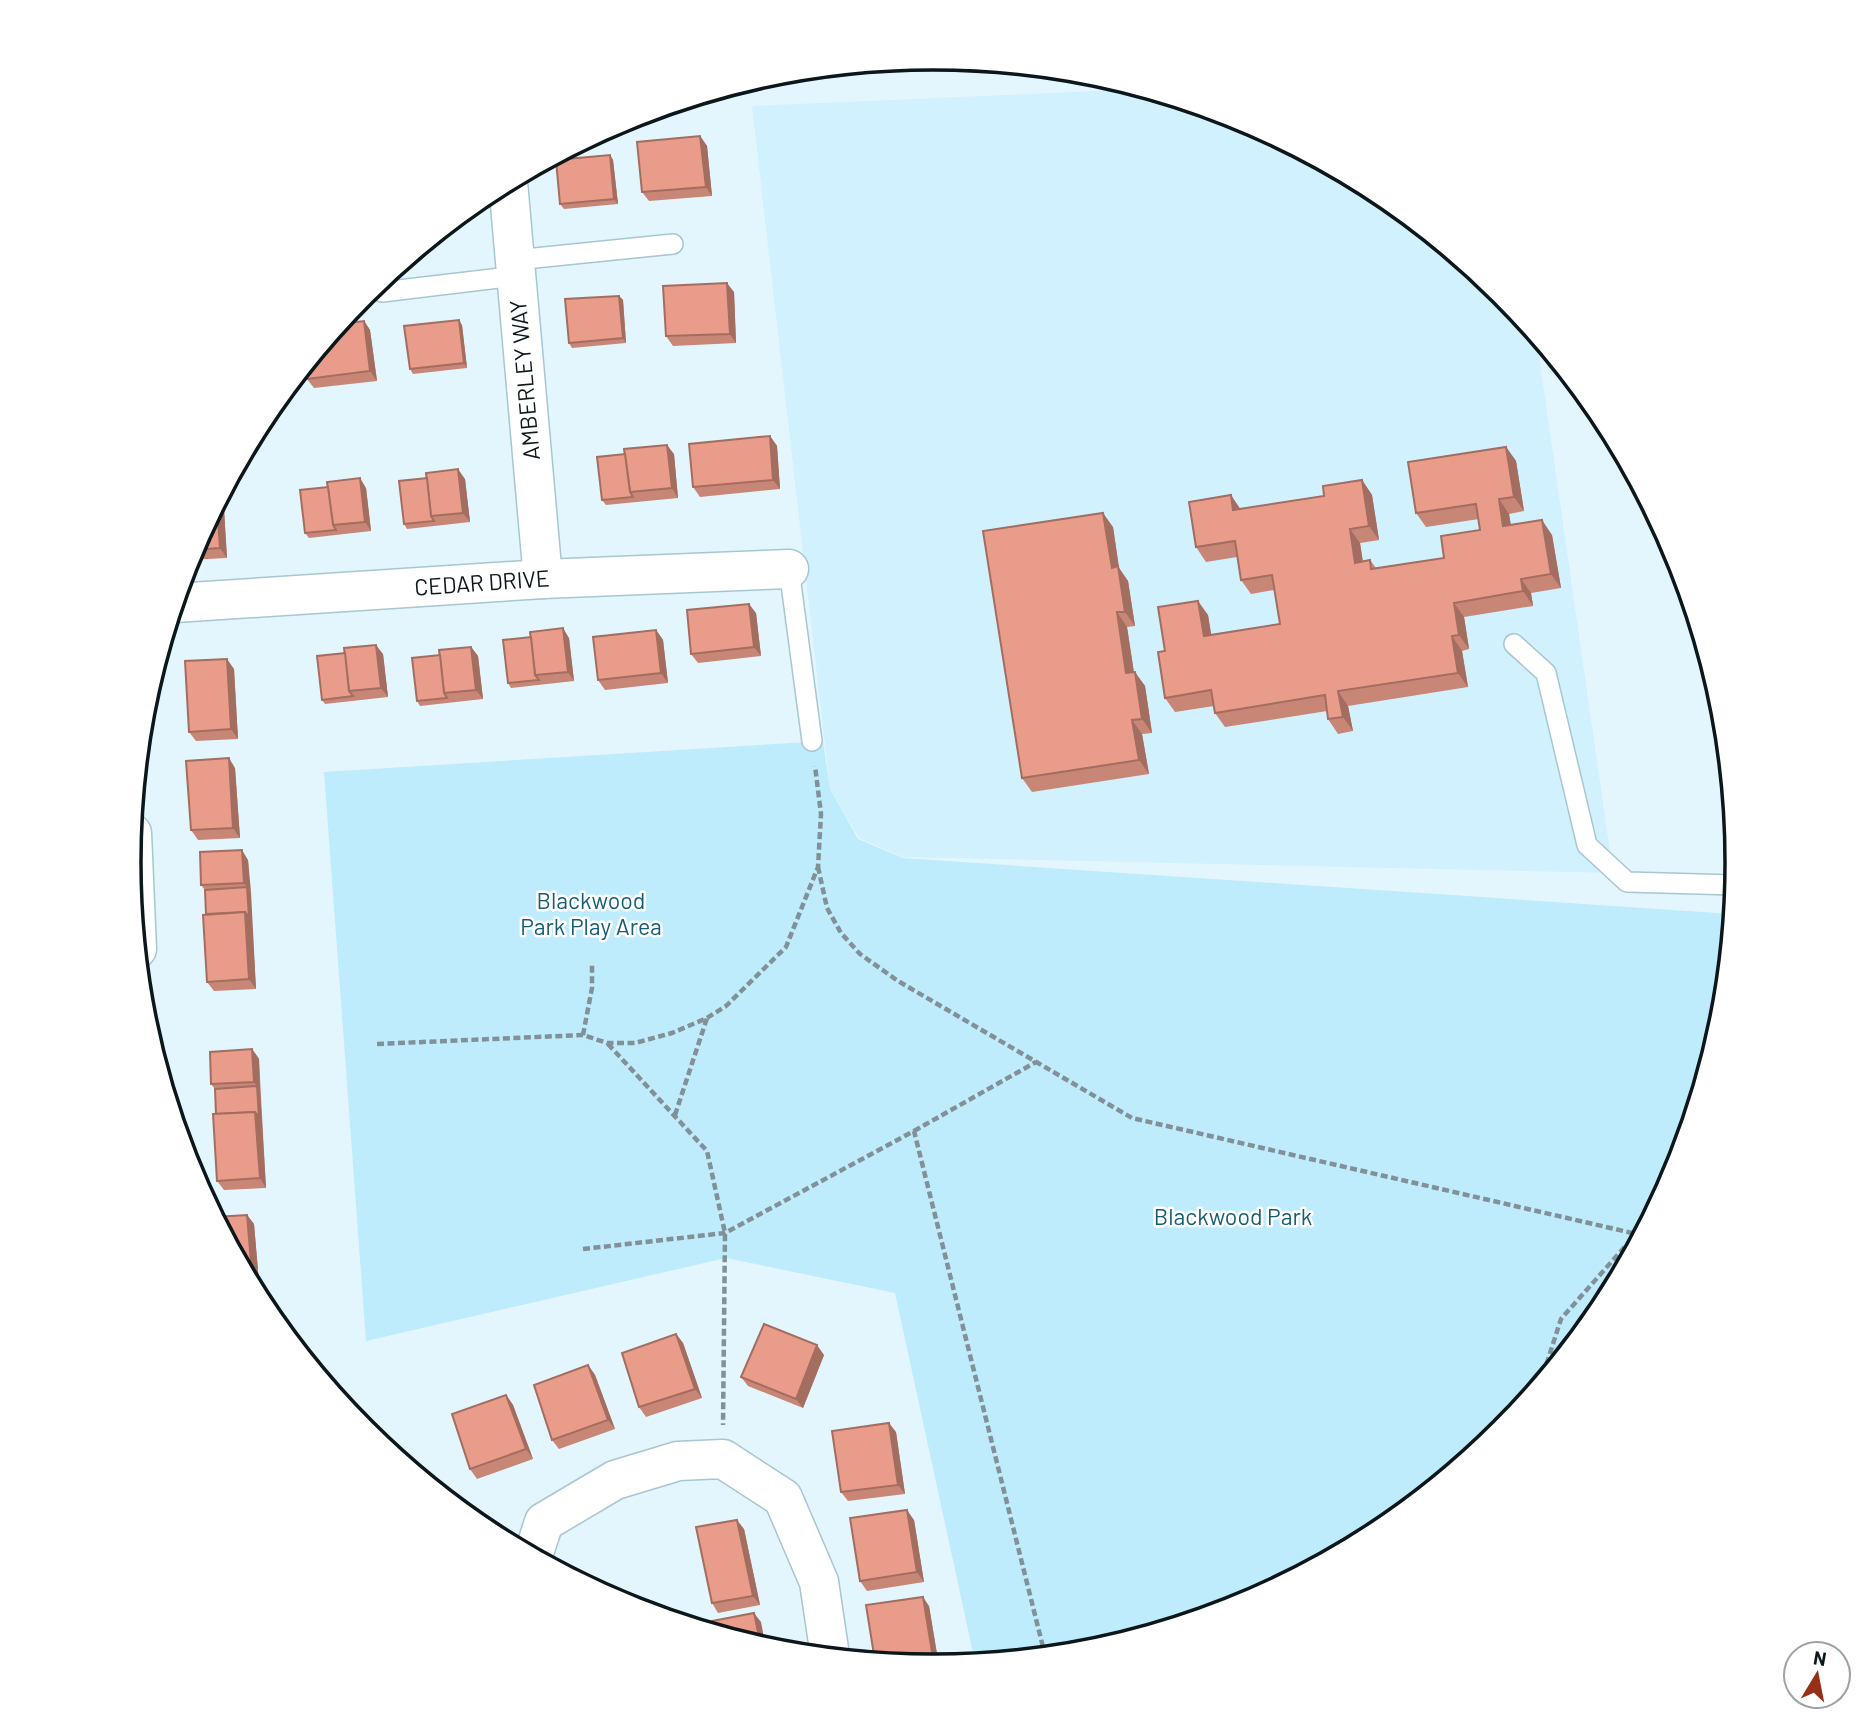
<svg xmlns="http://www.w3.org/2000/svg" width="1866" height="1724" font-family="Barlow,sans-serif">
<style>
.built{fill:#d1f1fe}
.green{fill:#beecfd}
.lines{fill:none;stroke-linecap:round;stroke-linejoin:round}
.service-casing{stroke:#a7c6d2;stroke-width:22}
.minor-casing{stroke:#a7c6d2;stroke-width:41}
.path{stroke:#819197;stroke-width:4.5;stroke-dasharray:7 3.5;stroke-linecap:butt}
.service{stroke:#fff;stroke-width:19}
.minor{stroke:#fff;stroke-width:38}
.wall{fill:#c88676}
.shaded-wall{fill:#a36d60}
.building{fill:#e99c89;stroke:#a36d60;stroke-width:2}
.labels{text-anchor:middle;stroke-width:5;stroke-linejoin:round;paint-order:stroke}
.street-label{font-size:23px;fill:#0b171b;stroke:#fff}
.park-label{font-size:23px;fill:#145d73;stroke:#fff}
.rim{fill:none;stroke:#0b171b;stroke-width:3.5}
</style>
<rect width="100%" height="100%" fill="#e3f6fe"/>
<path class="built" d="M 1143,89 L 1241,119 L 1380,194 L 1502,294 L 1536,335 L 1613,873 L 903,857 L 859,838 L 830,789 L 752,106 Z"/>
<path class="green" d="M 823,741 L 830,789 L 858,839 L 903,858 L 1732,914 L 1722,1019 L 1676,1170 L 1601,1309 L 1501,1431 L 1379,1531 L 1240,1605 L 1090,1651 L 975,1662 L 895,1293 L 726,1258 L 366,1341 L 324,772 Z"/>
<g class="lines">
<defs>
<g id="service">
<path d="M 515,260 L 673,244"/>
<path d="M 382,292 L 516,276"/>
<path d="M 789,569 L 812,741"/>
<path d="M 1514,644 L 1546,673 L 1587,845 L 1627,882 L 1735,885"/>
</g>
<g id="minor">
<path d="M 508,182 L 543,579"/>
<path d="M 175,603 L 543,579 L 789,569"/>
<path d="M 132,833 L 137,949"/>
<path d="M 533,1556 L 544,1522 L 615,1480 L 678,1461 L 723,1459 L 783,1498 L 819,1582 L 830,1656"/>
</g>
</defs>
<use href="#service" class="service-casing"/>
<use href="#minor" class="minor-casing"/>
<g class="path">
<path d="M 818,867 L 827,908 L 841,933 L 860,954 L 898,981 L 1132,1118 L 1641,1235"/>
<path d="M 583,1035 L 592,988 L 592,965"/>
<path d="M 377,1044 L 583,1035 L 607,1043 L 635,1043 L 672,1033 L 707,1018 L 726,1006 L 786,947 L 818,867 L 821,814 L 815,766"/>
<path d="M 608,1044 L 707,1151 L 725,1233 L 723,1425"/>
<path d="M 675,1115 L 707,1018"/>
<path d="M 914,1131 L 1036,1062"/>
<path d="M 583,1249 L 725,1233 L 914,1131 L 1045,1655"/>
<path d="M 1540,1384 L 1561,1319 L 1636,1234"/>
</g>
<use href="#service" class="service"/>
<use href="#minor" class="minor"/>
</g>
<g class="wall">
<path d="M 700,136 L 707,146 L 712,196 L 649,201 L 642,192 Z"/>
<path d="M 610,155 L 613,160 L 618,204 L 564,209 L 560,204 Z"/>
<path d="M 449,224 L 450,234 L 434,236 Z"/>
<path d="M 734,292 L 736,343 L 673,346 L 666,336 Z"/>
<path d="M 619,296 L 623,300 L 626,343 L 572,348 L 569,343 Z"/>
<path d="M 364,321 L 370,330 L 377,381 L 314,388 L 307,379 Z"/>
<path d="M 462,325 L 467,368 L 413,374 L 410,369 Z"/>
<path d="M 770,436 L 777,446 L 780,489 L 700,497 L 693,487 Z"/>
<path d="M 1506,447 L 1516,461 L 1524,511 L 1509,514 L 1511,525 L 1552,535 L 1561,588 L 1531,593 L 1533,606 L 1464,617 L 1469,649 L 1462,651 L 1468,687 L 1348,706 L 1353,731 L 1338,734 L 1328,719 L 1327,711 L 1225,727 L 1215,713 L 1214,706 L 1175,712 L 1165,698 L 1165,651 L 1208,615 L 1211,635 L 1280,624 L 1274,590 L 1251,594 L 1241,580 L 1237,557 L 1206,562 L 1196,547 L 1240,509 L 1324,496 L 1362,480 L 1372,495 L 1379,540 L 1360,543 L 1363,562 L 1370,560 L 1376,568 L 1444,558 L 1480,530 L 1479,519 L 1426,527 L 1416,513 Z"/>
<path d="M 674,454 L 678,498 L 606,505 L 602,500 Z"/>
<path d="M 465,479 L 470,522 L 407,529 L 404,524 Z"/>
<path d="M 366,488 L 371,531 L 309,538 L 305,533 Z"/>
<path d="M 223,493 L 227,558 L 188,560 L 190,554 Z"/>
<path d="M 1113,527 L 1119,568 L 1128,581 L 1135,626 L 1127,627 L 1134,672 L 1145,686 L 1152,733 L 1142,734 L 1149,774 L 1032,792 L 1022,778 Z"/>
<path d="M 756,613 L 761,656 L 698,663 L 691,654 Z"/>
<path d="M 656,630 L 663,640 L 668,683 L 605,690 L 598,680 Z"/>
<path d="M 569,638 L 574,681 L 511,688 L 508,683 Z"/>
<path d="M 471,647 L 478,656 L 483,699 L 420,706 L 417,701 Z"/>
<path d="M 383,654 L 388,697 L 325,704 L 322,700 Z"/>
<path d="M 234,669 L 238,739 L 196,741 L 189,732 Z"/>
<path d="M 235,768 L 240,838 L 198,840 L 191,830 Z"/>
<path d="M 248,860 L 256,989 L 214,991 L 207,982 L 206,914 L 205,890 L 201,885 Z"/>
<path d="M 252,1049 L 259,1059 L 266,1188 L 224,1190 L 217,1181 L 215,1089 L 211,1084 Z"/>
<path d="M 247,1215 L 254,1224 L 260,1294 L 257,1295 L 215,1217 Z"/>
<path d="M 676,1334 L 683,1343 L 702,1398 L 646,1417 L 639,1407 Z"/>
<path d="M 824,1355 L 803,1408 L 748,1386 L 741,1377 Z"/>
<path d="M 588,1365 L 595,1375 L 615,1429 L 559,1449 L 552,1440 Z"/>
<path d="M 506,1395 L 513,1405 L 533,1459 L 477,1479 L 470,1469 Z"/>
<path d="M 896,1432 L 905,1494 L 848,1501 L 841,1492 Z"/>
<path d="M 914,1520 L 924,1582 L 867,1591 L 860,1581 Z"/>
<path d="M 744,1529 L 760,1605 L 718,1613 L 712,1603 Z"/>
<path d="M 929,1606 L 939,1666 L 933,1666 L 875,1661 Z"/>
</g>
<g class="shaded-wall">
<path d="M 700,136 L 707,146 L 712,196 L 706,187 Z"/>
<path d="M 610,155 L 613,160 L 618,204 L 614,199 Z"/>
<path d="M 449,224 L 450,234 L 447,229 L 447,226 Z"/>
<path d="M 727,283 L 734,292 L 736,343 L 730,334 Z"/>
<path d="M 619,296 L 623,300 L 626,343 L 623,338 Z"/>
<path d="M 459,320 L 462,325 L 467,368 L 464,363 Z"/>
<path d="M 364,321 L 370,330 L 377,381 L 370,371 Z"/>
<path d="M 770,436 L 777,446 L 780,489 L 773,480 Z"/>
<path d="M 667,445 L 674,454 L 678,498 L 672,488 Z"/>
<path d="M 1506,447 L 1516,461 L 1524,511 L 1514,497 Z"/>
<path d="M 458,469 L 465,479 L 470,522 L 463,513 Z"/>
<path d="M 360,478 L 366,488 L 371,531 L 365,522 Z"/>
<path d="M 1362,480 L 1372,495 L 1379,540 L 1369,526 Z"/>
<path d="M 223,493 L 227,558 L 220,548 L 217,504 Z"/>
<path d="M 1231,495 L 1241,510 L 1233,510 Z"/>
<path d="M 1499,499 L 1509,514 L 1513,541 L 1503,526 Z"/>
<path d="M 1103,513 L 1113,527 L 1119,568 L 1128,581 L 1135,626 L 1125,612 L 1112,568 Z"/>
<path d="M 1542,520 L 1552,535 L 1561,588 L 1551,574 Z"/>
<path d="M 1350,529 L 1360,543 L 1365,577 L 1355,563 Z"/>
<path d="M 1521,579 L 1531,593 L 1533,606 L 1523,591 Z"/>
<path d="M 1198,601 L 1208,615 L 1214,651 L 1204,636 Z"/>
<path d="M 1454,603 L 1464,617 L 1469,649 L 1459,635 Z"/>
<path d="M 749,604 L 756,613 L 761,656 L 754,647 Z"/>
<path d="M 1117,612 L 1127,627 L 1136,687 L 1126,673 Z"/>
<path d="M 563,628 L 569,638 L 574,681 L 568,672 Z"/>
<path d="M 656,630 L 663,640 L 668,683 L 661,673 Z"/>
<path d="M 1452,636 L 1462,651 L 1468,687 L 1458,673 Z"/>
<path d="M 376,645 L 383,654 L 388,697 L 381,688 Z"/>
<path d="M 471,647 L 478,656 L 483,699 L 476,690 Z"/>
<path d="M 227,659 L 234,669 L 238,739 L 231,729 Z"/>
<path d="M 1135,672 L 1145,686 L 1152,733 L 1142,719 Z"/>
<path d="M 1338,691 L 1348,706 L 1353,731 L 1343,717 Z"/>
<path d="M 1132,720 L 1142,734 L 1149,774 L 1139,760 Z"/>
<path d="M 229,758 L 235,768 L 240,838 L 233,828 Z"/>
<path d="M 242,850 L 248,860 L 251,892 L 244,883 Z"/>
<path d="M 247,887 L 251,892 L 256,989 L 249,979 L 245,912 Z"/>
<path d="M 252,1049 L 259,1059 L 260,1091 L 254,1082 Z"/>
<path d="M 257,1086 L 260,1091 L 266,1188 L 260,1178 L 255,1112 Z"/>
<path d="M 247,1215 L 254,1224 L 260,1294 L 253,1285 Z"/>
<path d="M 676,1334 L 683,1343 L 702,1398 L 695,1389 Z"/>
<path d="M 817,1345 L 824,1355 L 803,1408 L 796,1399 Z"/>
<path d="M 588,1365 L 595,1375 L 615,1429 L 608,1420 Z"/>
<path d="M 506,1395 L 513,1405 L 533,1459 L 526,1449 Z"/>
<path d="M 889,1423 L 896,1432 L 905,1494 L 898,1485 Z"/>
<path d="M 907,1510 L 914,1520 L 924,1582 L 917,1572 Z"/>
<path d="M 737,1520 L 744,1529 L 760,1605 L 753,1596 Z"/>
<path d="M 923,1597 L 929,1606 L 939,1666 L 938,1666 L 933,1658 Z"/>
<path d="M 754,1613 L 761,1622 L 766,1648 L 761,1646 Z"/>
</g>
<g class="building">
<path d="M 700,136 L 706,187 L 642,192 L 637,142 Z"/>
<path d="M 610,155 L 614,199 L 560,204 L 556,160 Z"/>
<path d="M 727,283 L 730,334 L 666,336 L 663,286 Z"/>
<path d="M 619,296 L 623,338 L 569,343 L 565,299 Z"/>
<path d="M 459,320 L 464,363 L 410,369 L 404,326 Z"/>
<path d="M 364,321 L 370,371 L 307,379 L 305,365 L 339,324 Z"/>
<path d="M 770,436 L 773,480 L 693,487 L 689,444 Z"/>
<path d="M 667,445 L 672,488 L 630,492 L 624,449 Z"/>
<path d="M 1506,447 L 1514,497 L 1499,499 L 1503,526 L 1542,520 L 1551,574 L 1521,579 L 1523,591 L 1454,603 L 1459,635 L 1452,636 L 1458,673 L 1338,691 L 1343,717 L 1328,719 L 1325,695 L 1215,713 L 1211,690 L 1165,698 L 1158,652 L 1165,651 L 1158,607 L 1198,601 L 1204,636 L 1280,624 L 1272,575 L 1241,580 L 1235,541 L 1196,547 L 1189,502 L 1231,495 L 1233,510 L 1324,496 L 1323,486 L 1362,480 L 1369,526 L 1350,529 L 1355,563 L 1370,560 L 1371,569 L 1444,558 L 1441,536 L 1480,530 L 1476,504 L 1416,513 L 1408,462 Z"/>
<path d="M 625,454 L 630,492 L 633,497 L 602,500 L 597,457 Z"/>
<path d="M 458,469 L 463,513 L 431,516 L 426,473 Z"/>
<path d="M 360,478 L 365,522 L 333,525 L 327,482 Z"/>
<path d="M 427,478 L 431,516 L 434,521 L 404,524 L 399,481 Z"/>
<path d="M 328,487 L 333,525 L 336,530 L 305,533 L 300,490 Z"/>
<path d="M 217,504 L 220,548 L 192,550 Z"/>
<path d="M 1103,513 L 1112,568 L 1118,566 L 1125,612 L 1117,612 L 1126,673 L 1135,672 L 1142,719 L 1132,720 L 1139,760 L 1022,778 L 983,531 Z"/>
<path d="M 749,604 L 754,647 L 691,654 L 687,610 Z"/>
<path d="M 563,628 L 568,672 L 535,675 L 530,632 Z"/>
<path d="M 656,630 L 661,673 L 598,680 L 593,637 Z"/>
<path d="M 531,637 L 535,675 L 539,680 L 508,683 L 503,640 Z"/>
<path d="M 376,645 L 381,688 L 349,691 L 344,648 Z"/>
<path d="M 471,647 L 476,690 L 444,693 L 439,650 Z"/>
<path d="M 345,653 L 349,691 L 353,696 L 322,700 L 317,656 Z"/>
<path d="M 440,655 L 444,693 L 447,698 L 417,701 L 412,658 Z"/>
<path d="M 227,659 L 231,729 L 189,732 L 185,661 Z"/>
<path d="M 229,758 L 233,828 L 191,830 L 186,761 Z"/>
<path d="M 242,850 L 244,883 L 201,885 L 200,852 Z"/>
<path d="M 247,887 L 249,917 L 245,912 L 206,914 L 205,890 Z"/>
<path d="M 245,912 L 249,979 L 207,982 L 203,915 Z"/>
<path d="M 252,1049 L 254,1082 L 211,1084 L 210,1052 Z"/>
<path d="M 257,1086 L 259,1117 L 255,1112 L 216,1114 L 215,1089 Z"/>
<path d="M 255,1112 L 260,1178 L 217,1181 L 213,1114 Z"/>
<path d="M 247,1215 L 253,1285 L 251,1285 L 215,1217 Z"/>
<path d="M 764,1324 L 817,1345 L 796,1399 L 741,1377 Z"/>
<path d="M 676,1334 L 695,1389 L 639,1407 L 622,1353 Z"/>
<path d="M 588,1365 L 608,1420 L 552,1440 L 534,1385 Z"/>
<path d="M 506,1395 L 526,1449 L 470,1469 L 452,1414 Z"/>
<path d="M 889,1423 L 898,1485 L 841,1492 L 832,1431 Z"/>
<path d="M 907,1510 L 917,1572 L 860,1581 L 850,1518 Z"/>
<path d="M 737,1520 L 753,1596 L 712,1603 L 696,1527 Z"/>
<path d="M 923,1597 L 933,1658 L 903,1663 L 875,1661 L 866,1605 Z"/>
<path d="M 754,1613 L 761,1646 L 715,1632 L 712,1621 Z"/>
</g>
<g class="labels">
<g class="street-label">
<text transform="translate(525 380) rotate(-95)" y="8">AMBERLEY WAY</text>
<text transform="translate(482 583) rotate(-4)" y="8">CEDAR DRIVE</text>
</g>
<g class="park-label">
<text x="591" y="909">Blackwood<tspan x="591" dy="26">Park Play Area</tspan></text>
<text x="1233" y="1225">Blackwood Park</text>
</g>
</g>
<path d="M0 0H1866V1724H0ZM141 862a792 792 0 1 1 1584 0a792 792 0 1 1-1584 0Z" fill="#fff" fill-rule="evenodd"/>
<path class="rim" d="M141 862a792 792 0 1 1 1584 0a792 792 0 1 1-1584 0Z"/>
<g transform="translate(1817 1675) rotate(10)"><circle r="33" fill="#ffffff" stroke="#9da2a4" stroke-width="2"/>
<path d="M0-5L12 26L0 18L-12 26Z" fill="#982f17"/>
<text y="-10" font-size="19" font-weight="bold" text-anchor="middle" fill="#0b171b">N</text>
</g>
</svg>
